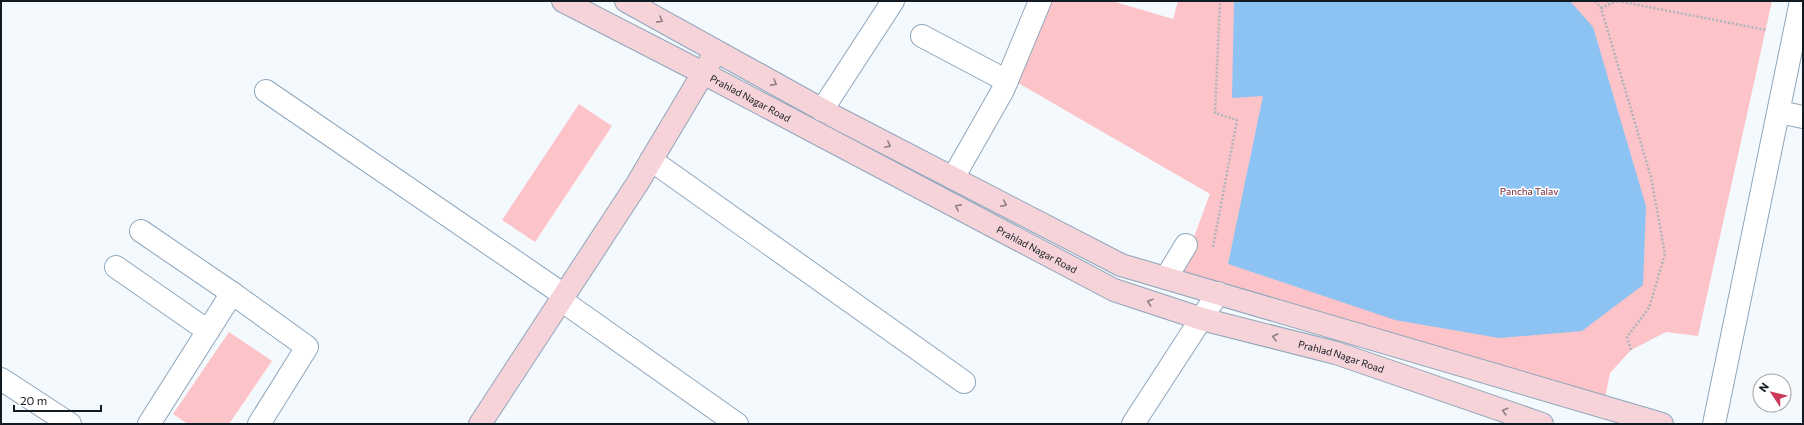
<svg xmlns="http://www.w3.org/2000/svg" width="1804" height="425" font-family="Commissioner,sans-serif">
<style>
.green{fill:#fcc3c8}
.water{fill:#8dc3f3}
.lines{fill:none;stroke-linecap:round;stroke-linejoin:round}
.street-casing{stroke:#8ea6bb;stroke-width:24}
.secondary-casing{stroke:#8ea6bb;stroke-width:24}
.path{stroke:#aeb4ba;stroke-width:2.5;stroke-dasharray:2 2;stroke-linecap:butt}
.street{stroke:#fff;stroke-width:22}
.secondary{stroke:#f6d3d9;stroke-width:22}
.oneway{stroke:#8f8087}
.labels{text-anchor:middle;stroke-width:3;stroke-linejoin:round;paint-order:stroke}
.street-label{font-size:10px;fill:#121b23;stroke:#fff}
.park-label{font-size:10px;fill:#6f192d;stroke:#fff}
</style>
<rect width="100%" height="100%" fill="#f4f9fe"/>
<g class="green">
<path d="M 1033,1 L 1112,1 L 1173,19 L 1178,1 L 1772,1 L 1698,336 L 1666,332 L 1631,350 L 1610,373 L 1602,414 L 1179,277 L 1210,194 L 1006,76 Z"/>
<path d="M 579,104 L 612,126 L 535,242 L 502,220 Z"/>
<path d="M 229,332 L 272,361 L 229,424 L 188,424 L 173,414 Z"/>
</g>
<path class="water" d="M 1234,1 L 1570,1 L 1593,27 L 1646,206 L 1643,285 L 1582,331 L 1499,338 L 1395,320 L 1228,264 L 1263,96 L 1232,98 Z"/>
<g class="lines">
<defs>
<g id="street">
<path d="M 922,36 L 1007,81"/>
<path d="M 266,91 L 564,295"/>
<path d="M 822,110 L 893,1"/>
<path d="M 1779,112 L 1803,117"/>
<path d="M 651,160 L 964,382"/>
<path d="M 953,178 L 1003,90 L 1040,1"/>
<path d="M 141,231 L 232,293 L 307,347 L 259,424"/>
<path d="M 116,267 L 208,331"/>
<path d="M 1166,278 L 1186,245"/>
<path d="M 561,300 L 737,424"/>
<path d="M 1,379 L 70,424"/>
<path d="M 149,424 L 232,293"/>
<path d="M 1133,424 L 1218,293"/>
<path d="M 1714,424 L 1801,1"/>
</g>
<g id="secondary">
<path id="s1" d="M 563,1 L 703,73 L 1114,290 L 1202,319 L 1336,353 L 1542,424"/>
<path d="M 626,1 L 839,119 L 1121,265 L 1662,424"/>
<path d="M 480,424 L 637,184 L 711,60"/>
</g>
</defs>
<use href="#street" class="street-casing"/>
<use href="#secondary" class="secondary-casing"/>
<g class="path">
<path d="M 1595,1 L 1601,8 L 1651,177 L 1665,254 L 1649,308 L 1627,337 L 1631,350"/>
<path d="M 1618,1 L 1766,30"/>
<path d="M 1601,8 L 1617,1"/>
<path d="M 1213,247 L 1237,120 L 1215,113 L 1220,1"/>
</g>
<use href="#street" class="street"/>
<use href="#secondary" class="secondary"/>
</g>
<defs><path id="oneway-chevron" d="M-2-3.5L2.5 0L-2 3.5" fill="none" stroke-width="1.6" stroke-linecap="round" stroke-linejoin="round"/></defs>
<g class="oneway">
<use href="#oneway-chevron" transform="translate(660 20) rotate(29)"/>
<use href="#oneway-chevron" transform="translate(774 83) rotate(29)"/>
<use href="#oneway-chevron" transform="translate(888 145) rotate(27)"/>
<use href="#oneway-chevron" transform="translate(1004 204) rotate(27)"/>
<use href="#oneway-chevron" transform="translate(958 207) rotate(-152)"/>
<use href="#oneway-chevron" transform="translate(1150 302) rotate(-162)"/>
<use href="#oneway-chevron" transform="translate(1275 337) rotate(-166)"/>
<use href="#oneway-chevron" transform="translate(1505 411) rotate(-161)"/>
</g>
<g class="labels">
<g class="street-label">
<text dy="4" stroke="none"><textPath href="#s1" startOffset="211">Prahlad Nagar Road</textPath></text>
<text dy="4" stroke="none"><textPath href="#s1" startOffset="535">Prahlad Nagar Road</textPath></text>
<text dy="4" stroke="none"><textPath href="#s1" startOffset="859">Prahlad Nagar Road</textPath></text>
</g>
<g class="park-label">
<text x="1529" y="195">Pancha Talav</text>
</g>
</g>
<rect width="1804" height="425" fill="none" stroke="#121b23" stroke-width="4"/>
<g transform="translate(1772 393) rotate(305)"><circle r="19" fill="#ffffff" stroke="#a0a4a7"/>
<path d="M0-3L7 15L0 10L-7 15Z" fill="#c93959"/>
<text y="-6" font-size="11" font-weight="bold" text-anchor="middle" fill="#121b23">N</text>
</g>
<path d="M14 405v6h87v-6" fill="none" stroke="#121b23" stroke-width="2"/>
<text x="20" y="405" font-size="12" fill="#121b23" stroke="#ffffff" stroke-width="3" paint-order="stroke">20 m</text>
</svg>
